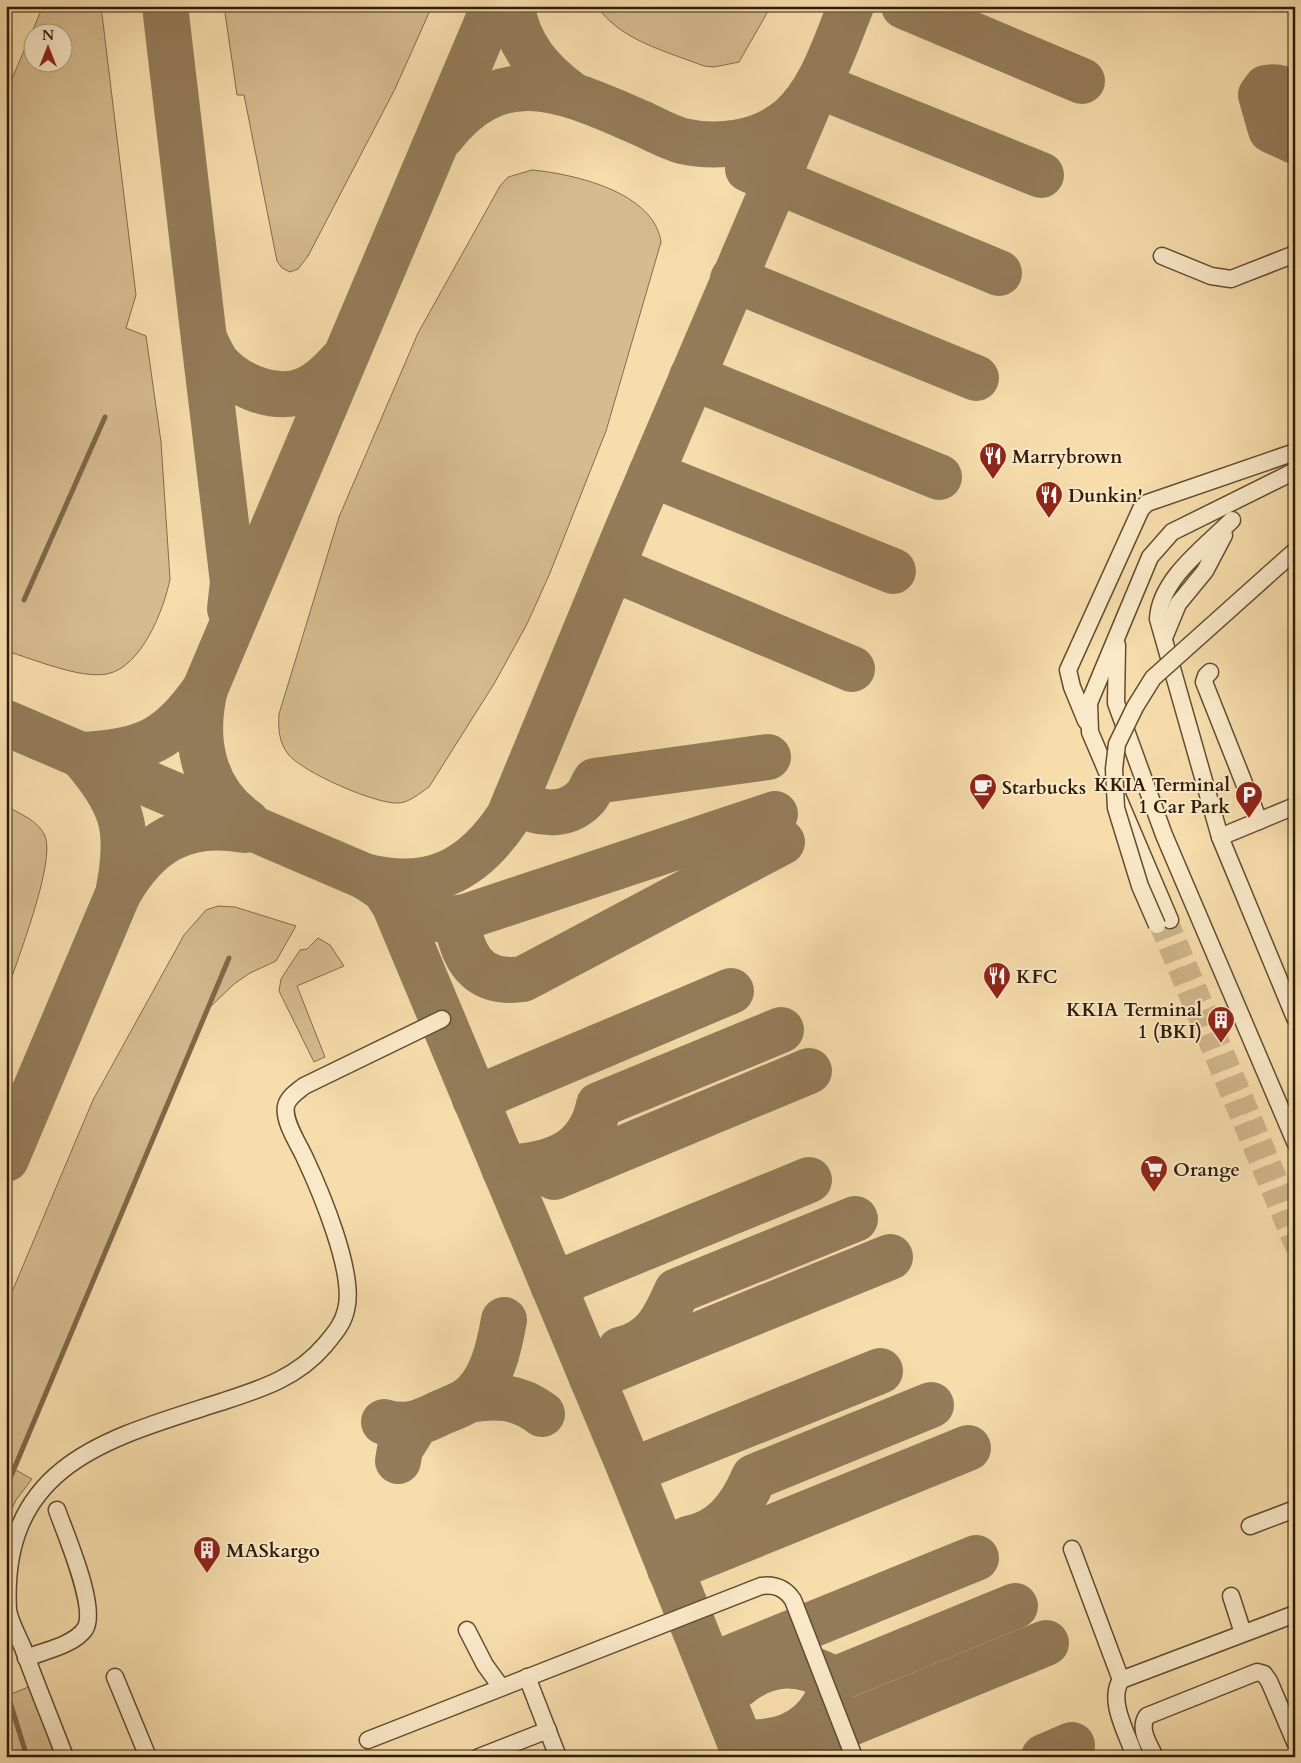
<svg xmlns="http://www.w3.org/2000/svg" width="1301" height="1763" font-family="Cardo,serif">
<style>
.green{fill:#d5bc90;stroke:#826c4c;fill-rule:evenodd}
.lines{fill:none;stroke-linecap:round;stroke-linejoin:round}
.stream{stroke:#7f6848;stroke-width:5}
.taxiway{stroke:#947c5a;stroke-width:46}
.minor-tunnel{stroke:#cfb68b;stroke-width:16;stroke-dasharray:16 8;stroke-linecap:butt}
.minor-casing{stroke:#624c30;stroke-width:19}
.minor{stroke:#fae9c9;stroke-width:16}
.minor-bridge-casing{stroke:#624c30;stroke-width:19;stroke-linecap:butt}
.minor-bridge{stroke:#fae9c9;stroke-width:16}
.labels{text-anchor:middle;stroke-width:4;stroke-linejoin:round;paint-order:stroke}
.poi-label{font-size:19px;font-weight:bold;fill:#301b07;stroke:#fae9c9;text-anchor:start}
</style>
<rect width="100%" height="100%" fill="#f7ddac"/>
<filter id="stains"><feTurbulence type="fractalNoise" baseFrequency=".004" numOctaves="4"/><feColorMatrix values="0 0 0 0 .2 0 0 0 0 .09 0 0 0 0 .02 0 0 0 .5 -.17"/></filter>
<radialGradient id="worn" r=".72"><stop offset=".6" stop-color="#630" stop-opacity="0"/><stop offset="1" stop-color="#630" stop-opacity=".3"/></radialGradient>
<g class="green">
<path d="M 43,6 L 101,6 L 136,295 L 126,328 L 146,336 L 161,442 L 170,579 C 164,609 142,667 107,674 C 79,679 34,659 6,651 L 6,93 ZM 62,32 L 62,62 L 32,62 L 32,32 Z"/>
<path d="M 224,6 L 432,6 L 395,89 L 308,256 L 298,269 L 290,272 L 282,268 L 277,261 L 244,95 L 237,95 Z"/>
<path d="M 597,6 L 771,6 L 739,62 L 714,67 L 704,66 C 668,52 619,40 597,6 Z"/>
<path d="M 532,170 C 574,174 654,192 661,242 L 606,431 L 550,573 L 527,624 L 494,684 L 429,787 C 420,793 410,802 399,803 C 377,805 302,772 288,754 C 279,742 278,729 279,714 L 339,517 L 418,333 L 500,186 L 508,177 Z"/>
<path d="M 6,806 C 20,814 38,820 45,836 C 56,862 16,963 6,994 Z"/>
<path d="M 218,906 L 235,907 L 296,926 L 276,961 L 250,973 L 234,984 L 207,1010 L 14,1469 L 32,1479 L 16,1500 L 6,1521 L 6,1306 L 93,1100 L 184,935 L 206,910 Z"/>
<path d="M 318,938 L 330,945 L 344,966 L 297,986 L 325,1057 L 314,1062 L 279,991 L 281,979 L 300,950 L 307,949 Z"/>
<path d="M 31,1686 L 55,1757 L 6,1757 L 6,1696 Z"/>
</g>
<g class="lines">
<g class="stream">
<path d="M 24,600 L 105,417"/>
<path d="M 6,1488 L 229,958"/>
<path d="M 6,1689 L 27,1757"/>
</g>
<g class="taxiway">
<path d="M 165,6 L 204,339 C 208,346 212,356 217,363 C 237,386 275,402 305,390 C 321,383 333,370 344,358"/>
<path d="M 512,6 C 517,45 541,72 571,94"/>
<path d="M 904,6 L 1082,81"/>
<path d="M 1295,98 C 1284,90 1280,85 1266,88 L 1261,95 L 1271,130 L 1295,141"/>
<path d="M 442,136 C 503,57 568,92 643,124 C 655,130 669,137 682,141 C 718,149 760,144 790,119 C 822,91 835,44 851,6"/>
<path d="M 748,169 L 999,273"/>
<path d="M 733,279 L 976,378"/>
<path d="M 204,339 L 233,582 L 230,609"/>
<path d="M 692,377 L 939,477"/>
<path d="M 651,474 L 893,571"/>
<path d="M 612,568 L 852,669"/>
<path d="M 205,689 C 193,739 202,791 247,822"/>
<path d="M 6,723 L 364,876 C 429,893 473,871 509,816 L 628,528 L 817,85 L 1041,175"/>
<path d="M 81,755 C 143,752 169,741 205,689 L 494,6"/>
<path d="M 516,799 C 535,816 566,818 585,798 C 589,794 592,786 595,781 L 768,757"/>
<path d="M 364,876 L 384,889 L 394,904 L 631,1471 L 746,1757"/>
<path d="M 118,894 C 147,843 184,819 244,830"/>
<path d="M 394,904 C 421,921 435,921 465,917 L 775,814"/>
<path d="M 459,932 C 467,968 486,984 523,979 L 782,842"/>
<path d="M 475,1099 L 731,991"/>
<path d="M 6,1159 L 118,894 C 131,830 124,804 81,755"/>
<path d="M 504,1168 C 549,1166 589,1155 599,1105 L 781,1030"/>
<path d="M 554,1177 L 809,1071"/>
<path d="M 553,1285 L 809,1180"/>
<path d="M 620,1350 C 654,1342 664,1320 677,1291 L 855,1219"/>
<path d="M 592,1378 L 890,1257"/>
<path d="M 468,1400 C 497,1395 518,1396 542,1414"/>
<path d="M 384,1422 C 405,1428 417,1424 436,1415 C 446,1410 459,1406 468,1400 C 492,1382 499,1348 504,1320"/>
<path d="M 398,1461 L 400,1449 L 415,1425"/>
<path d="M 631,1471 L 880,1371"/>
<path d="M 688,1539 C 722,1533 741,1508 754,1477 L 931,1405"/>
<path d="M 670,1569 L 968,1448"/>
<path d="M 710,1666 L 976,1558"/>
<path d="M 738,1685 C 769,1660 801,1660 834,1680"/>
<path d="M 740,1742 C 786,1746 823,1727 834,1680 L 1015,1606"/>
<path d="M 792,1747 L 1046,1643"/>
<path d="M 1044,1757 L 1072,1745"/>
</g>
<g class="minor-tunnel">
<path d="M 1170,920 L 1295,1215"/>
<path d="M 1157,925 L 1295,1252"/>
</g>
<defs>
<g id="minor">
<path d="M 1162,256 L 1211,276 L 1231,279 L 1295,254"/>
<path d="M 1232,520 C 1205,547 1160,579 1158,619 L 1220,837 L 1295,1018"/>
<path d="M 1268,575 L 1295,551"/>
<path d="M 1164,638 L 1178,604 L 1205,571 L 1224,535"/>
<path d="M 1117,645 L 1116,703 L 1164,835 L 1295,1142"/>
<path d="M 1210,672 L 1206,676 L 1204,682 L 1259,821"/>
<path d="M 1086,721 L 1072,687 L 1068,670 L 1141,509 L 1147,503 L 1295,452"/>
<path d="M 1220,837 L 1295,806"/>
<path d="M 1170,920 L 1090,732 L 1089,703 L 1150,557 L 1172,532 L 1295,471"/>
<path d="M 1250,1526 L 1295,1509"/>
<path d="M 1072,1549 L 1121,1680 L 1295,1614"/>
<path d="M 1231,1596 L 1243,1633"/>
<path d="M 467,1630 L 485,1665 L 501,1687"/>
<path d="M 26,1658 C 44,1651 74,1645 85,1629 C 98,1608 65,1533 57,1510"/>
<path d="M 115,1677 L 148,1757"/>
<path d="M 527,1677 L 558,1757"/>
<path d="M 1121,1680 C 1107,1701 1128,1735 1135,1757"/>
<path d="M 368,1740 L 761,1586 C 775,1584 785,1588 793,1600 L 854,1757"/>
<path d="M 65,1757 C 51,1720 36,1684 23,1648 C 18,1636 10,1622 8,1610 C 0,1463 110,1438 221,1402 C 261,1389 297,1378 325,1345 C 334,1334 343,1324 346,1310 C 356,1274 320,1190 304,1156 C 298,1143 283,1121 286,1106 C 288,1097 298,1091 304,1086 L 442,1019"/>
<path d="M 479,1757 L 548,1730"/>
<path d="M 1155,1757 C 1149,1744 1138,1729 1147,1716 L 1257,1672 L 1264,1674 L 1269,1681 L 1295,1742"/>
</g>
</defs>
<use href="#minor" class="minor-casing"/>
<use href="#minor" class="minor"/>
<defs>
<path id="minor-bridge" d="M 1157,925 L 1140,886 L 1116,808 L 1114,769 L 1117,744 L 1135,707 L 1153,678 L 1268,575"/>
</defs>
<use href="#minor-bridge" class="minor-bridge-casing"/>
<use href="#minor-bridge" class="minor-bridge"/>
</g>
<defs>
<symbol id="restaurant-pin" viewBox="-11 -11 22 30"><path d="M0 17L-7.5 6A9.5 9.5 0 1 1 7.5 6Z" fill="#8f2418" stroke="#fae9c9"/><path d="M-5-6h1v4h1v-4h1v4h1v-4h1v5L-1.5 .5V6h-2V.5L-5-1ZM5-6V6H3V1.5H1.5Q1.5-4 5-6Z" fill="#fff"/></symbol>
<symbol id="cafe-pin" viewBox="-11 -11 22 30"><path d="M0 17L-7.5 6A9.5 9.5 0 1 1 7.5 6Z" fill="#8f2418" stroke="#fae9c9"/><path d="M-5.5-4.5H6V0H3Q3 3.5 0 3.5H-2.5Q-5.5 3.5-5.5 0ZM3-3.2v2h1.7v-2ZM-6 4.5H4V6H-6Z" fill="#fff"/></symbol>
<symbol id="parking-pin" viewBox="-11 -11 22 30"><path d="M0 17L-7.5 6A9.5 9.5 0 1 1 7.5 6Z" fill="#8f2418" stroke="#fae9c9"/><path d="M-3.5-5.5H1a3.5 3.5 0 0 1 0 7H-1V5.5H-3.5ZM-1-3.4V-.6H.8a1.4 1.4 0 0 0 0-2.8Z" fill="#fff"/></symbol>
<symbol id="building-pin" viewBox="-11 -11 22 30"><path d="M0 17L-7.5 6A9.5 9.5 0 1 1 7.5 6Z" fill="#8f2418" stroke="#fae9c9"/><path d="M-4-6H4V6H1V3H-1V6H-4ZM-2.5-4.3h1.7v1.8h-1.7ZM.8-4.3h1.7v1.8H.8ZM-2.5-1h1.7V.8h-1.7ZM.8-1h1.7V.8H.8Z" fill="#fff"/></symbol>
<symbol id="supermarket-pin" viewBox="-11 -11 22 30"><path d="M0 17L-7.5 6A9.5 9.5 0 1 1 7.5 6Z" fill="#8f2418" stroke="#fae9c9"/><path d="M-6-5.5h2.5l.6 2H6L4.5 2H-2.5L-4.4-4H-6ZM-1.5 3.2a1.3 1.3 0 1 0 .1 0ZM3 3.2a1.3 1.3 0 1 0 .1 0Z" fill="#fff"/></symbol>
</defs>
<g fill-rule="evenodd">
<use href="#restaurant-pin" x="977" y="440" width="32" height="43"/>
<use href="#restaurant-pin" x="1033" y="479" width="32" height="43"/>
<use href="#cafe-pin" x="967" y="771" width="32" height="43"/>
<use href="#parking-pin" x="1233" y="779" width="32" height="43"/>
<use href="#restaurant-pin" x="981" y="960" width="32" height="43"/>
<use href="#building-pin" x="1205" y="1004" width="32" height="43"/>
<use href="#supermarket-pin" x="1138" y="1153" width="32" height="43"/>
<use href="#building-pin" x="191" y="1534" width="32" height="43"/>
</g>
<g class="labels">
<g class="poi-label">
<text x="1012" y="463">Marrybrown</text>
<text x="1068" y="502">Dunkin'</text>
<text x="1230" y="791" text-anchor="end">KKIA Terminal<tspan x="1230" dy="22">1 Car Park</tspan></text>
<text x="1002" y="794">Starbucks</text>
<text x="1016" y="983">KFC</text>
<text x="1202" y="1016" text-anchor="end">KKIA Terminal<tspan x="1202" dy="22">1 (BKI)</tspan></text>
<text x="1173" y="1176">Orange</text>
<text x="226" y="1557">MASkargo</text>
</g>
</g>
<rect width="1301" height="1763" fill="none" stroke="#f7ddac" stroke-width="25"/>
<rect x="8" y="8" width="1286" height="1748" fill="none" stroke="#301b07" stroke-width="2.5"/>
<rect x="12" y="12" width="1276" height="1738" fill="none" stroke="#301b07"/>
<g transform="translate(48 48)"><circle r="24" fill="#fae9c9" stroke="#a9977b"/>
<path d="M0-4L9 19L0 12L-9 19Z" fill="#8f2418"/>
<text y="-8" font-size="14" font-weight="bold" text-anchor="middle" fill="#301b07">N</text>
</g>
<rect width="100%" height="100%" filter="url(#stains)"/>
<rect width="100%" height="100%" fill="url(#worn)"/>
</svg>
